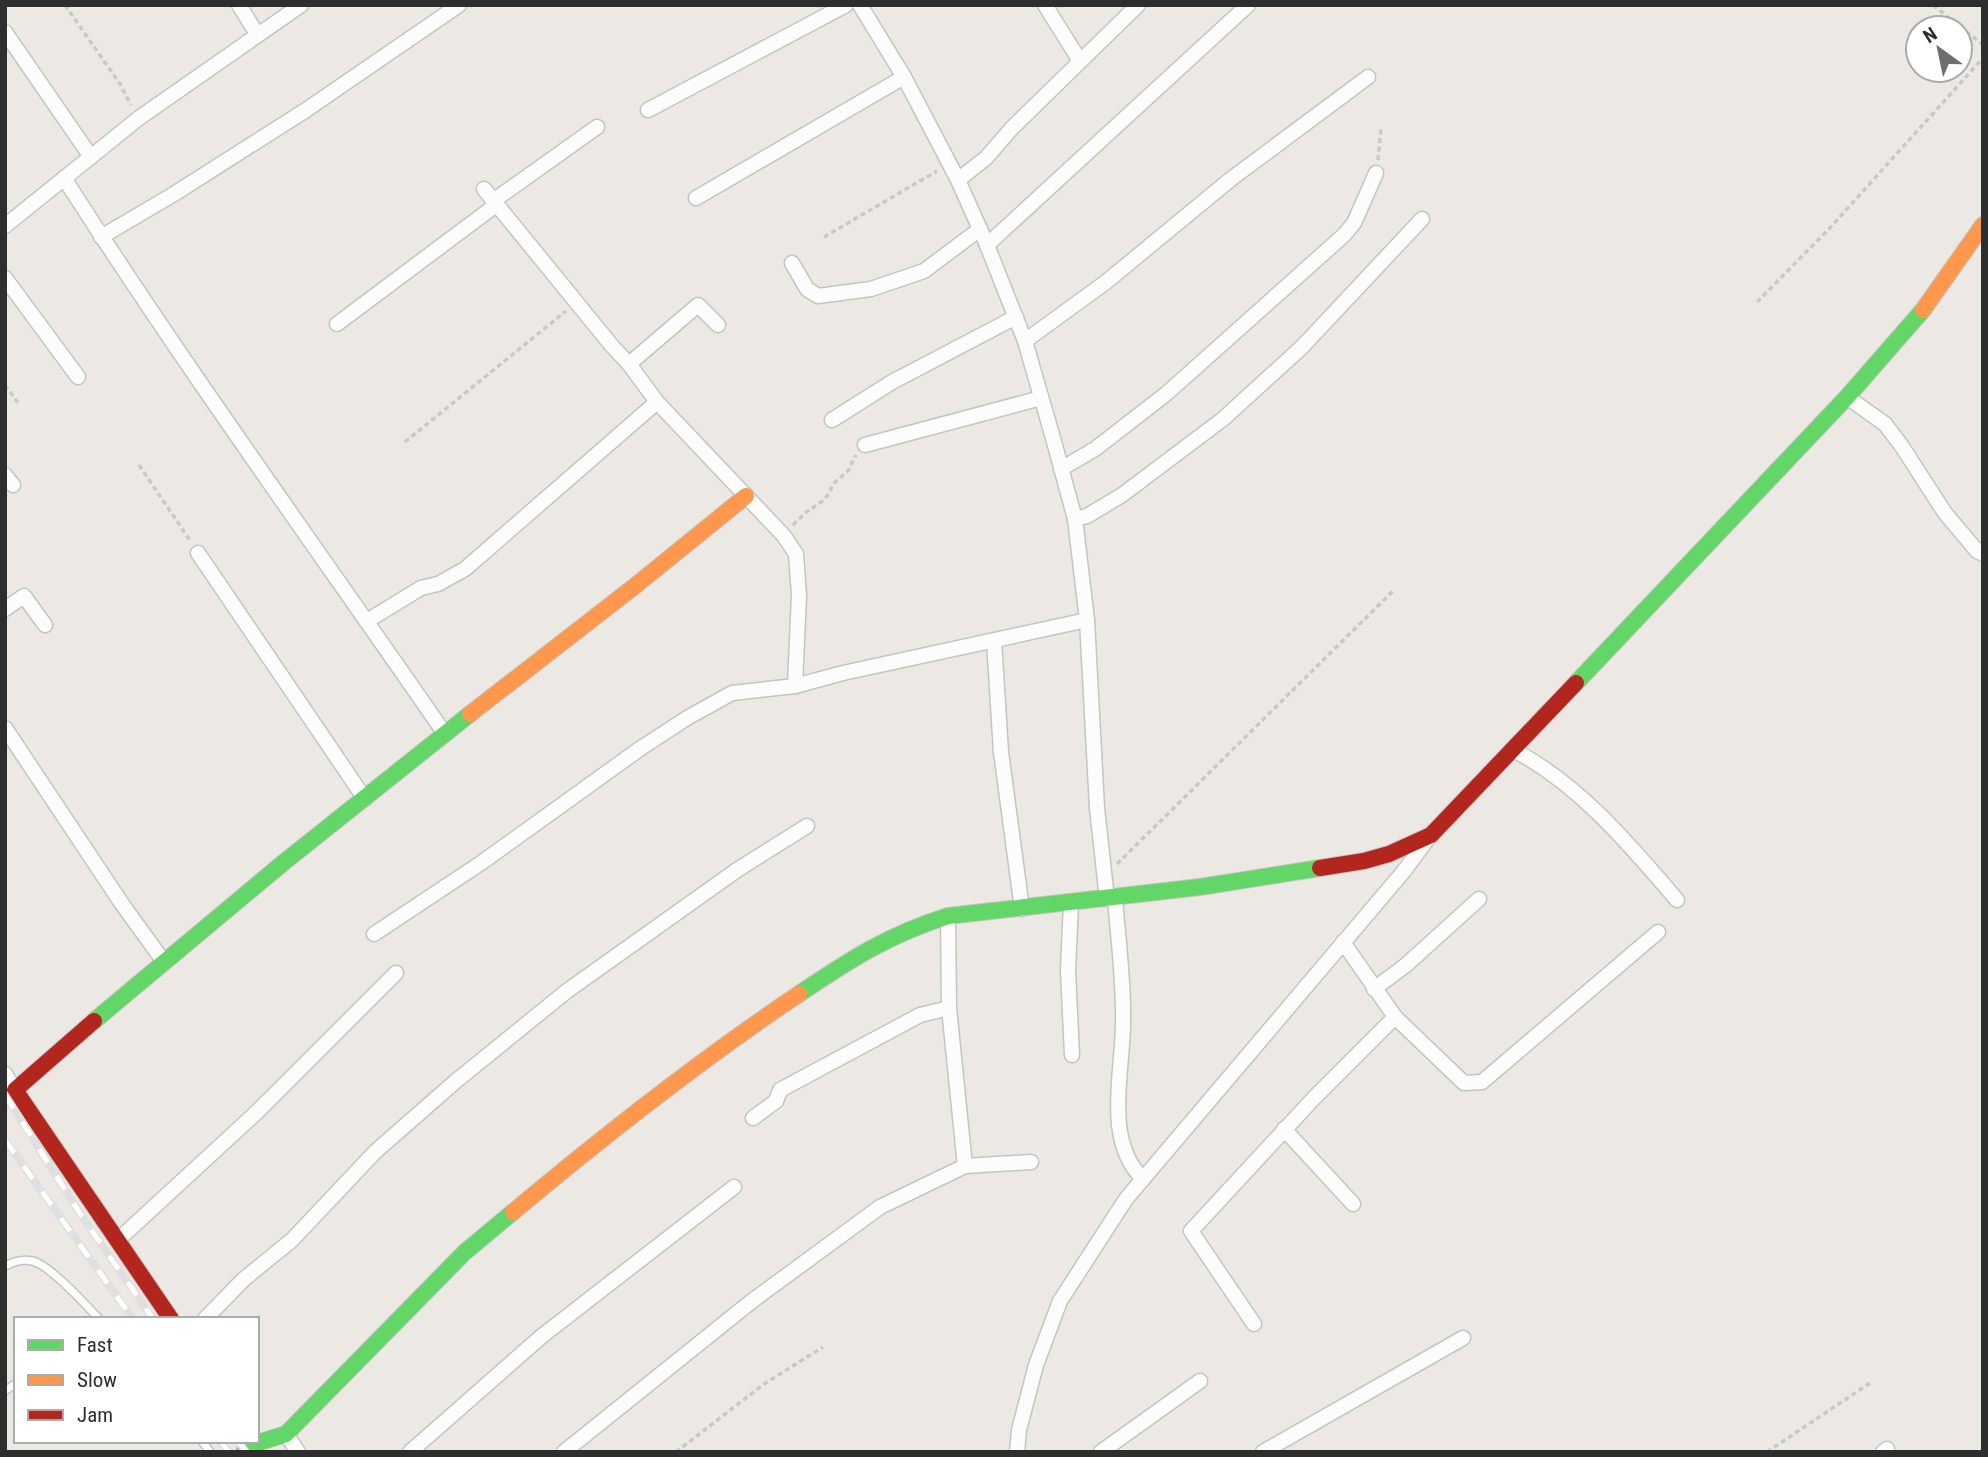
<svg xmlns="http://www.w3.org/2000/svg" width="1988" height="1457" font-family="'Roboto Condensed',sans-serif">
<style>
.lines{fill:none;stroke-linecap:round;stroke-linejoin:round}
.lane-casing{stroke:#c5c4c5;stroke-width:10}
.street-casing{stroke:#c5c4c5;stroke-width:17}
.fast-casing{stroke:#c5c4c5;stroke-width:18}
.slow-casing{stroke:#c5c4c5;stroke-width:18}
.jam-casing{stroke:#c5c4c5;stroke-width:18}
.path{stroke:#c9c9c8;stroke-width:3.5;stroke-dasharray:5 3.5;stroke-linecap:butt}
.lane{stroke:#fcfcfb;stroke-width:7}
.street{stroke:#fcfcfb;stroke-width:14}
.fast{stroke:#63d668;stroke-width:16}
.slow{stroke:#ff974d;stroke-width:16}
.jam{stroke:#b3261e;stroke-width:16}
.rail-casing{stroke:#dfdfe1;stroke-width:8}
.rail{stroke:#fff;stroke-width:5;stroke-dasharray:16;stroke-linecap:butt}
</style>
<rect width="100%" height="100%" fill="#ece8e4"/>
<g class="lines">
<defs>
<g id="lane">
<path d="M 5,1266 C 13,1262 23,1259 32,1261 C 49,1264 86,1305 99,1319"/>
<path d="M 5,1391 L 16,1383"/>
<path d="M 202,1441 L 210,1452"/>
</g>
<g id="street">
<path d="M 239,5 L 257,34"/>
<path d="M 860,5 L 904,77 L 958,180 L 987,245 L 1025,341 L 1053,438 L 1075,519 L 1087,620 L 1097,808 L 1107,899"/>
<path d="M 1045,5 L 1080,61"/>
<path d="M 5,32 L 91,157"/>
<path d="M 648,110 L 846,5"/>
<path d="M 64,178 C 185,367 317,549 445,734"/>
<path d="M 958,180 L 986,158 L 1012,128 L 1138,5"/>
<path d="M 484,189 L 612,346 L 629,364 L 657,402 L 784,536 L 796,554 L 799,595 L 795,686"/>
<path d="M 696,198 L 904,77"/>
<path d="M 493,201 L 597,127"/>
<path d="M 5,226 L 139,118 L 301,5"/>
<path d="M 101,237 L 174,194 L 306,110 L 459,5"/>
<path d="M 987,245 L 1248,5"/>
<path d="M 792,263 L 807,289 L 818,296 L 871,289 L 924,271 L 980,229"/>
<path d="M 5,278 L 78,377"/>
<path d="M 337,324 L 496,205"/>
<path d="M 1025,341 L 1106,282 L 1231,179 L 1368,77"/>
<path d="M 629,364 L 698,305 L 718,325"/>
<path d="M 1847,397 L 1885,424 L 1901,445 L 1945,513 L 1977,551 L 1983,554"/>
<path d="M 832,420 L 892,382 L 1016,317"/>
<path d="M 865,445 L 1041,398"/>
<path d="M 1061,469 L 1095,449 L 1166,394 L 1344,235 L 1354,223 L 1376,173"/>
<path d="M 5,475 L 13,485"/>
<path d="M 1075,519 L 1087,516 L 1122,495 L 1223,419 L 1302,347 L 1422,219"/>
<path d="M 198,553 L 365,799"/>
<path d="M 5,609 L 24,596 L 45,625"/>
<path d="M 367,621 L 421,588 L 438,584 L 465,569 L 657,402"/>
<path d="M 994,641 L 1001,752 L 1022,909"/>
<path d="M 5,728 L 122,904 L 164,962"/>
<path d="M 1512,749 C 1580,785 1628,843 1677,900"/>
<path d="M 1115,898 C 1118,939 1124,981 1123,1023 C 1123,1072 1103,1140 1143,1179"/>
<path d="M 1071,903 L 1068,970 L 1072,1055"/>
<path d="M 948,916 L 949,1008 L 965,1166"/>
<path d="M 374,934 L 481,863 L 641,748 L 687,718 L 732,693 L 795,686 L 843,673 L 1087,620"/>
<path d="M 1343,942 L 1395,1017 L 1464,1083 L 1482,1082 L 1658,932"/>
<path d="M 1374,989 L 1406,965 L 1479,899"/>
<path d="M 5,1074 L 15,1090"/>
<path d="M 753,1118 L 776,1101 L 780,1090 L 920,1015 L 949,1008"/>
<path d="M 1284,1129 L 1353,1204"/>
<path d="M 118,1240 L 257,1112 L 396,973"/>
<path d="M 205,1319 L 244,1279 L 292,1240 L 375,1152 L 456,1081 L 567,991 L 737,870 L 807,826"/>
<path d="M 1254,1324 L 1191,1231 L 1314,1098 L 1395,1017"/>
<path d="M 286,1434 L 298,1452"/>
<path d="M 410,1452 L 542,1336 L 734,1187"/>
<path d="M 564,1452 L 752,1301 L 880,1207 L 965,1166 L 1031,1162"/>
<path d="M 1017,1452 L 1019,1430 L 1036,1365 L 1060,1301 L 1126,1199 L 1404,871 L 1429,837"/>
<path d="M 1101,1452 L 1200,1381"/>
<path d="M 1263,1452 L 1463,1338"/>
<path d="M 1883,1452 L 1887,1449"/>
</g>
<g id="fast">
<path d="M 1576,683 L 1847,397 L 1923,310"/>
<path d="M 799,994 C 851,959 888,935 948,916 L 1200,887 L 1320,868"/>
<path d="M 94,1021 L 283,863 L 470,714"/>
<path d="M 244,1452 L 257,1443 L 286,1434 L 465,1252 L 513,1212"/>
</g>
<g id="slow">
<path d="M 1923,310 L 1983,225"/>
<path d="M 470,714 L 635,586 L 746,496"/>
<path d="M 513,1212 C 605,1135 699,1061 799,994"/>
</g>
<g id="jam">
<path d="M 1320,868 L 1364,861 L 1389,854 L 1431,835 L 1576,683"/>
<path d="M 94,1021 L 15,1090 L 171,1319"/>
</g>
</defs>
<use href="#lane" class="lane-casing"/>
<use href="#street" class="street-casing"/>
<use href="#fast" class="fast-casing"/>
<use href="#slow" class="slow-casing"/>
<use href="#jam" class="jam-casing"/>
<g class="path">
<path d="M 65,5 L 120,84 L 131,105"/>
<path d="M 1933,5 L 1983,45"/>
<path d="M 1378,160 L 1381,127"/>
<path d="M 824,237 L 937,171"/>
<path d="M 1757,302 L 1829,229 L 1983,58"/>
<path d="M 5,385 L 18,403"/>
<path d="M 405,442 L 566,311"/>
<path d="M 139,465 L 191,542"/>
<path d="M 793,525 L 805,513 L 824,500 L 830,492 L 833,484 L 848,471 L 856,455"/>
<path d="M 1117,864 L 1394,590"/>
<path d="M 676,1452 L 764,1384 L 823,1347"/>
<path d="M 1767,1452 L 1873,1381"/>
</g>
<use href="#lane" class="lane"/>
<use href="#street" class="street"/>
<use href="#fast" class="fast"/>
<use href="#slow" class="slow"/>
<use href="#jam" class="jam"/>
<defs>
<g id="rail">
<path d="M 5,1095 L 81,1215 L 153,1319"/>
<path d="M 5,1140 L 133,1319"/>
<path d="M 221,1441 L 228,1452"/>
<path d="M 238,1441 L 246,1452"/>
</g>
</defs>
<use href="#rail" class="rail-casing"/>
<use href="#rail" class="rail"/>
</g>
<rect width="1988" height="1457" fill="none" stroke="#2e2e2e" stroke-width="14"/>
<rect x="14" y="1317" width="245" height="126" fill="#ffffff" stroke="#ababab" stroke-width="2"/>
<rect x="28" y="1340" width="35" height="10" fill="#63d668" stroke="#ababab" stroke-width="2"/>
<text x="77" y="1352" font-size="21" fill="#2e2e2e">Fast</text>
<rect x="28" y="1375" width="35" height="10" fill="#ff974d" stroke="#ababab" stroke-width="2"/>
<text x="77" y="1387" font-size="21" fill="#2e2e2e">Slow</text>
<rect x="28" y="1410" width="35" height="10" fill="#b3261e" stroke="#ababab" stroke-width="2"/>
<text x="77" y="1422" font-size="21" fill="#2e2e2e">Jam</text>
<g transform="translate(1939 49) rotate(327)"><circle r="33" fill="#ffffff" stroke="#ababab" stroke-width="2"/>
<path d="M0-5L12 26L0 18L-12 26Z" fill="#706f6e"/>
<text y="-10" font-size="19" font-weight="bold" text-anchor="middle" fill="#2e2e2e">N</text>
</g>
</svg>
